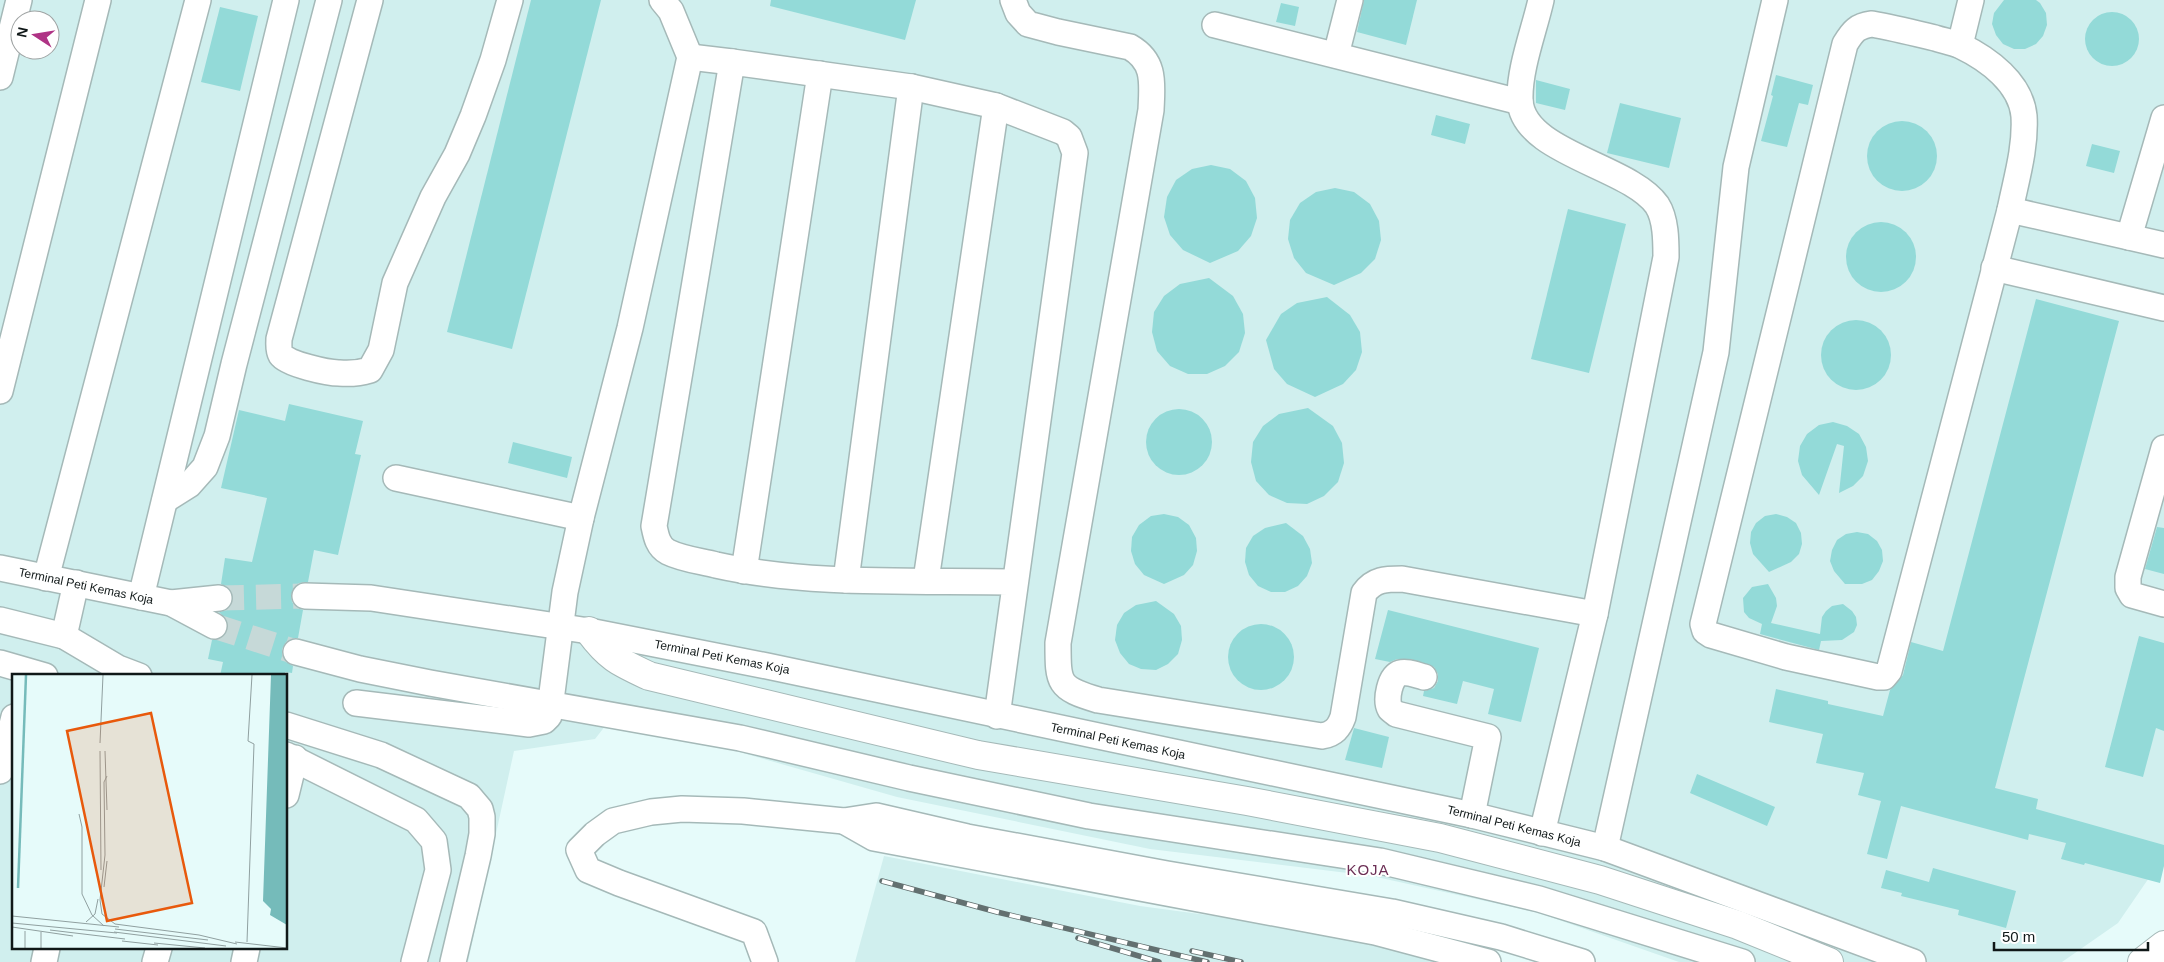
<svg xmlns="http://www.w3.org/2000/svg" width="2164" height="962" font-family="Helvetica,sans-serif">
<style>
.built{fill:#d0efee;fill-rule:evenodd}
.building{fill:#93dad8}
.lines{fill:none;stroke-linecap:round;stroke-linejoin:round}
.minor-tunnel{stroke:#c6d9d8;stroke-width:25;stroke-dasharray:25 12;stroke-linecap:butt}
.minor-casing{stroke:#a5b9b8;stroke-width:28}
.highway-casing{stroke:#a5b9b8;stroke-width:30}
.minor{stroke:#fff;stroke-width:25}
.highway{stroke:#fff;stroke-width:28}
.rail-casing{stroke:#637070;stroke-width:5.5}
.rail{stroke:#fff;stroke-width:4;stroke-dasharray:11;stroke-linecap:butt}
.labels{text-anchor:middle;stroke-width:4;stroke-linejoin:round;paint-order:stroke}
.street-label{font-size:12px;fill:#101818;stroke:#fff}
.quarter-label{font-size:15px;letter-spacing:1px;fill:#6c2f55;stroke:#fff}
.inset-river{fill:none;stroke:#75bbba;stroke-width:2.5}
.inset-road{fill:none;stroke:#90a0a0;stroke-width:1}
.view{fill:#e8590c;fill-opacity:0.15;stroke:#e8590c;stroke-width:2.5}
.inset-edge{fill:none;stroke:#101818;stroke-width:2.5}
</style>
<rect width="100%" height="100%" fill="#e6fbfa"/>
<g class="built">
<path d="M 0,0 L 2164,0 L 2164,856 L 2118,923 L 2062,962 L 1679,962 L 1539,913 L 1372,876 L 1150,849 L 897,797 L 613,716 L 595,739 L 514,751 L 468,962 L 0,962 ZM 20,20 L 50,20 L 50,50 L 20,50 ZM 14,676 L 286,676 L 286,948 L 14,948 Z"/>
<path d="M 884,856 L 1140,906 L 1355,935 L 1468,962 L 855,962 Z"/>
</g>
<g class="building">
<path d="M 531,0 L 601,0 L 512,349 L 447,332 Z"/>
<path d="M 771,0 L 916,0 L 905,40 L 770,6 Z"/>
<path d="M 1364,0 L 1417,0 L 1406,45 L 1357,32 Z"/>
<path d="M 2004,0 L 2036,0 L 2040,3 L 2046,13 L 2047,25 L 2043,36 L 2036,44 L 2025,49 L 2014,49 L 2003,44 L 1996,35 L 1992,24 L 1994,13 Z"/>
<path d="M 1281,3 L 1299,7 L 1295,26 L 1276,22 Z"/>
<path d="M 220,7 L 258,16 L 240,91 L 201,82 Z"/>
<circle cx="2112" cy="39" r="27"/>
<path d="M 1776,75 L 1813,85 L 1808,105 L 1799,103 L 1787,147 L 1761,141 L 1773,96 L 1771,95 Z"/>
<path d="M 1536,80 L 1570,89 L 1565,110 L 1536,103 Z"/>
<path d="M 1620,103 L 1681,118 L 1669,168 L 1607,153 Z"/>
<path d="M 1436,115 L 1470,124 L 1465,144 L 1431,135 Z"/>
<circle cx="1902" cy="156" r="35"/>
<path d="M 2092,144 L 2120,151 L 2114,173 L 2086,166 Z"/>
<path d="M 1211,165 L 1230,169 L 1246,181 L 1255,198 L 1257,218 L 1251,236 L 1238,251 L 1210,263 L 1183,250 L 1170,235 L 1164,217 L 1167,197 L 1176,180 L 1192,169 Z"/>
<path d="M 1335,188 L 1354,192 L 1370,204 L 1379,221 L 1381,240 L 1375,259 L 1361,273 L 1334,285 L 1306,273 L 1294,258 L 1288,239 L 1290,220 L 1300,203 L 1316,192 Z"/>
<path d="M 1568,209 L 1626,224 L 1589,373 L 1531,359 Z"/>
<circle cx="1881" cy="257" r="35"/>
<path d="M 1209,278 L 1233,296 L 1243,314 L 1245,333 L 1239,352 L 1225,366 L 1207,374 L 1188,374 L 1170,366 L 1157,351 L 1152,332 L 1154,312 L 1164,296 L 1180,284 Z"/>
<path d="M 1327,297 L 1350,315 L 1360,332 L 1362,352 L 1356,370 L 1343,384 L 1315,397 L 1287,384 L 1274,369 L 1266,340 L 1281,314 L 1297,303 Z"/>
<path d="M 2036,299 L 2119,321 L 1995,788 L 2038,799 L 2036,809 L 2164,845 L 2164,866 L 2160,883 L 2085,863 L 2084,865 L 2061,859 L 2066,843 L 2029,834 L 2028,840 L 1901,806 L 1887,859 L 1867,854 L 1881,801 L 1858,795 L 1864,773 L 1816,763 L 1823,734 L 1769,722 L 1776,689 L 1828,701 L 1828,704 L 1883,716 L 1890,690 L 1903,675 L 1911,642 L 1943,651 Z"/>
<circle cx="1856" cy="355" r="35"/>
<path d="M 289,404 L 363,421 L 355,454 L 361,455 L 338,555 L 314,550 L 308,582 L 299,583 L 293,589 L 291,596 L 292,602 L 297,608 L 303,610 L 298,638 L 292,638 L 286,642 L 282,649 L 282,656 L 286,662 L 293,666 L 292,673 L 285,672 L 285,676 L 220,676 L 223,662 L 208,659 L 212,640 L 221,638 L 227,632 L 228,626 L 226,619 L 219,612 L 227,610 L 232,603 L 233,597 L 231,590 L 221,584 L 225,558 L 252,562 L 267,498 L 221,488 L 239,410 L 285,421 Z"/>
<path d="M 1308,408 L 1333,426 L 1342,443 L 1344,463 L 1338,482 L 1324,496 L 1307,504 L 1287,503 L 1269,495 L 1256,481 L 1251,462 L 1253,442 L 1263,426 L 1279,414 Z"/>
<circle cx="1179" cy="442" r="33"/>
<path d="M 1833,422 L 1847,426 L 1859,434 L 1866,447 L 1868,461 L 1863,476 L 1853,486 L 1839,493 L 1844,446 L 1837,444 L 1819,495 L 1802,475 L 1798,461 L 1800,446 L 1807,434 L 1819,425 Z"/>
<path d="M 513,442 L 572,457 L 567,478 L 508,463 Z"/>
<path d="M 1164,514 L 1178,517 L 1189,525 L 1196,538 L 1197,551 L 1193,565 L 1184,575 L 1164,584 L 1144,575 L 1135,564 L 1131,551 L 1132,537 L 1139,525 L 1151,516 Z"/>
<path d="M 1776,514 L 1787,517 L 1796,523 L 1801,533 L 1802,544 L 1799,554 L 1791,562 L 1769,572 L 1753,554 L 1750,543 L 1751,532 L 1756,523 L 1765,516 Z"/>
<path d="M 1286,523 L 1303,536 L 1310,549 L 1312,563 L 1307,576 L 1298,586 L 1285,592 L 1271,592 L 1258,586 L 1249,575 L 1245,562 L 1246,548 L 1253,536 L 1265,528 Z"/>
<path d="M 2157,527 L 2164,528 L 2164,574 L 2145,569 Z"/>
<path d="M 1857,532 L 1868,534 L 1877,541 L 1882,550 L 1883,561 L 1879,571 L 1872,580 L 1862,584 L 1845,584 L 1834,571 L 1830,561 L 1832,550 L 1837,540 L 1846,534 Z"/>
<path d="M 1768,584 L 1776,598 L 1777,606 L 1771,623 L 1820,634 L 1822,617 L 1826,611 L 1832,606 L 1843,604 L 1852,611 L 1856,617 L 1857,625 L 1854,632 L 1842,640 L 1821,641 L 1819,650 L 1760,634 L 1762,624 L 1749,618 L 1744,612 L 1743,598 L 1752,587 Z"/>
<path d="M 1156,601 L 1174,614 L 1181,626 L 1182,640 L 1178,654 L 1168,664 L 1156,670 L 1141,669 L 1129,664 L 1120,653 L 1115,640 L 1117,625 L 1124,613 L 1136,605 Z"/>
<path d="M 1388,610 L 1539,648 L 1521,722 L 1488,714 L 1494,689 L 1463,681 L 1457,704 L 1423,696 L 1424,691 L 1434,688 L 1438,681 L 1438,674 L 1434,667 L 1410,659 L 1397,659 L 1390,662 L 1375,659 Z"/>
<circle cx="1261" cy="657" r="33"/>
<path d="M 2139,636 L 2164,643 L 2164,731 L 2156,728 L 2143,777 L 2105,767 Z"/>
<path d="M 1354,728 L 1389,737 L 1382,768 L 1345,760 Z"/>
<path d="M 1697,774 L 1775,807 L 1767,826 L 1690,793 Z"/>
<path d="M 1933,868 L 2016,891 L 2006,928 L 1958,915 L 1959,910 L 1901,896 L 1902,893 L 1881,888 L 1886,870 L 1929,882 Z"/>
</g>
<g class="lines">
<g class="minor-tunnel">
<path d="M 219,598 L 305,596"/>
<path d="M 214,626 L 296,652"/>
</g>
<defs>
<g id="minor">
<path d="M 370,0 L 279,339 C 279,344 278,350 281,355 C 287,364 328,373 339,373 C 350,374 360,373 370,370 L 381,350 L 395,283 L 433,197 L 457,154 L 473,116 L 493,60 L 510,0"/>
<path d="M 1013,0 L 1018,13 L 1028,24 L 1058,32 L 1130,47 C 1156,62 1152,84 1151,110 L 1058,643 C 1058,684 1058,688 1098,700 L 1322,736 C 1334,734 1339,728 1343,717 L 1364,593 C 1374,579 1386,579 1402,579 L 1595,614"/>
<path d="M 1541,0 C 1534,31 1519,69 1520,100 C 1522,153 1630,166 1657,205 C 1666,219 1666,241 1666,257 L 1595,614 L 1542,833"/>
<path d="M 1872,24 C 1894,28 1914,33 1935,38 C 1944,41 1953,42 1961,46 C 1988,59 2021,83 2024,116 C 2026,148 2016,180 2010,210 L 1889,671 L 1884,677 L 1878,677 L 1786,657 L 1711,635 L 1705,631 L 1703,624 L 1845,44 C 1853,31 1857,26 1872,24 Z"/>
<path d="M 1215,25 L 1520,102"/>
<path d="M 1960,45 L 1971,0"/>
<path d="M 1336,55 L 1350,0"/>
<path d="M 690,57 L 732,62"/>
<path d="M 0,77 L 19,0"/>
<path d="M 2010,210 L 2164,245"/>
<path d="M 2129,237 L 2164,118"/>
<path d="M 1994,268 L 2164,308"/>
<path d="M 0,391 L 98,0"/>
<path d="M 2164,448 L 2128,577 L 2128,588 L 2132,595 L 2164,604"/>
<path d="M 396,478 L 581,518"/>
<path d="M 165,500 L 189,485 L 205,467 L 217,436 L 234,364 L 329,0"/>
<path d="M 0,568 L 171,603 L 214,626"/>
<path d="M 744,571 L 820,74"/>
<path d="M 46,578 L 198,0"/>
<path d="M 846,580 L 911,87"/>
<path d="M 926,580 L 996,106"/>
<path d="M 305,596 L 371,598 L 589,631 L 767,666 L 1472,815 L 1605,848 L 1913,962"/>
<path d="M 141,597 L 286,0"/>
<path d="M 171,603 L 219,598"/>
<path d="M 0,620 L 64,636 L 118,668 L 139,676"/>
<path d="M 64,636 L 76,583"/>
<path d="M 296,652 L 360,669 L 430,683 L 740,738 L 909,778 L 1089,816 L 1380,861 L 1539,899 L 1742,962"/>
<path d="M 0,663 L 45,676"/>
<path d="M 1424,677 C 1416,675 1407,671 1400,673 C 1390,676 1385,700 1390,709 C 1392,711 1394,712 1396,714 L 1488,737 L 1472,815"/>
<path d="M 356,703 L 529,724 L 544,721 L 549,716 L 565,592 L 581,518 L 630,328 L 690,57 L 671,11 L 662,0"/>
<path d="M 997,716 L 1075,153 L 1069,137 L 1063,132 L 996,106 L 911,87 L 732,62 L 654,526 C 656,536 658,547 668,552 C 682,559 700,561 716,565 C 810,586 918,580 1015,582"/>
<path d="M 286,725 L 381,755 L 469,796 L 480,809 L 482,817 L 482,834 L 478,856 L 453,962"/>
<path d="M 286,755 L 416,820 L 434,841 L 438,870 L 414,962"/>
<path d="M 0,771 L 14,717"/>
<path d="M 286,795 L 295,758"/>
<path d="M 844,821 L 874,838 L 1375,932 L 1488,962"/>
<path d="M 1605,848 L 1716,352 L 1736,167 L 1775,0"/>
<path d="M 44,962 L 47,948"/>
<path d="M 155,962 L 159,948"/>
<path d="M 244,962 L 247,948"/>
<path d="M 765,962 L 754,932 L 619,883 L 588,870 L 579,850 L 595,834 L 613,821 L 651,812 L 682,809 L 743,811 L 844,821 L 876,816 L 967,837 L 1167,874 L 1392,912 L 1501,937 L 1582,962"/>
</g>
<g id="highway">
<path d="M 589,631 C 609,658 619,662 649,676 L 978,755 L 1247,801 L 1440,838 L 1600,880 L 1738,925 L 1829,962"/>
<path d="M 2142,962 L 2164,945"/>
</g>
</defs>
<use href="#minor" class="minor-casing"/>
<use href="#highway" class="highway-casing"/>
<use href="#minor" class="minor"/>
<use href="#highway" class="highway"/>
<defs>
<g id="rail">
<path d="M 882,881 L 997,912 L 1207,962"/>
<path d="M 1078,938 L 1159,962"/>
<path d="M 1192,951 L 1241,962"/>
</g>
</defs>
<use href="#rail" class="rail-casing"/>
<use href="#rail" class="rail"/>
</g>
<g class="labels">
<g class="street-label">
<text transform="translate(86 586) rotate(12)" y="4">Terminal Peti Kemas Koja</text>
<text transform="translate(722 657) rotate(11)" y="4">Terminal Peti Kemas Koja</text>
<text transform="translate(1118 741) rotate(12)" y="4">Terminal Peti Kemas Koja</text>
<text transform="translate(1514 826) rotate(14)" y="4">Terminal Peti Kemas Koja</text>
</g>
<g class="quarter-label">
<text x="1368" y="875">KOJA</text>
</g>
</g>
<g transform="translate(12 674)">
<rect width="275" height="275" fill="#e6fbfa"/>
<path d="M 259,1 L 275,1 L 275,251 L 258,241 L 259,235 L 251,227 Z" fill="#75bbba"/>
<path class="inset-river" d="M 6,214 L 14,1"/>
<path class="inset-road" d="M 88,69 L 91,1M 88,77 L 89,196M 93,77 L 95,136M 95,102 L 92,108 L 93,181 L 88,226 L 90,240 L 103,250 L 187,261 L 225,270M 67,140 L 70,153 L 70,220 L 80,241 L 92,252M 92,213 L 95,187M 0,242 L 107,253M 74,248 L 83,240 L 86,225M 0,249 L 105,259M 0,253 L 61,262M 103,255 L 196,266M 38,256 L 113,265M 102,258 L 214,272M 110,267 L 146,271M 223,268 L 275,274M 235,268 L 242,70 L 236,67 L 240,1M 142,269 L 193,274M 13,274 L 13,257M 29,274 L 29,258"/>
<path class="view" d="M 139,39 L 180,229 L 95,247 L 55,57 Z"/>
<rect width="275" height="275" class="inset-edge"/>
</g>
<g transform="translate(35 35) rotate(282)"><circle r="24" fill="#ffffff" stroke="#9fa3a3"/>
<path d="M0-4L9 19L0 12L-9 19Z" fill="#af3385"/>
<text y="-8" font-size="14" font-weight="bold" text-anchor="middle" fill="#101818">N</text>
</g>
<path d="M1994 942v8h154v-8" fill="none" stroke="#101818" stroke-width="2.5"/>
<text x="2002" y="942" font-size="15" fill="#101818" stroke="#ffffff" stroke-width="4" paint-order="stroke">50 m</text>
</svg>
